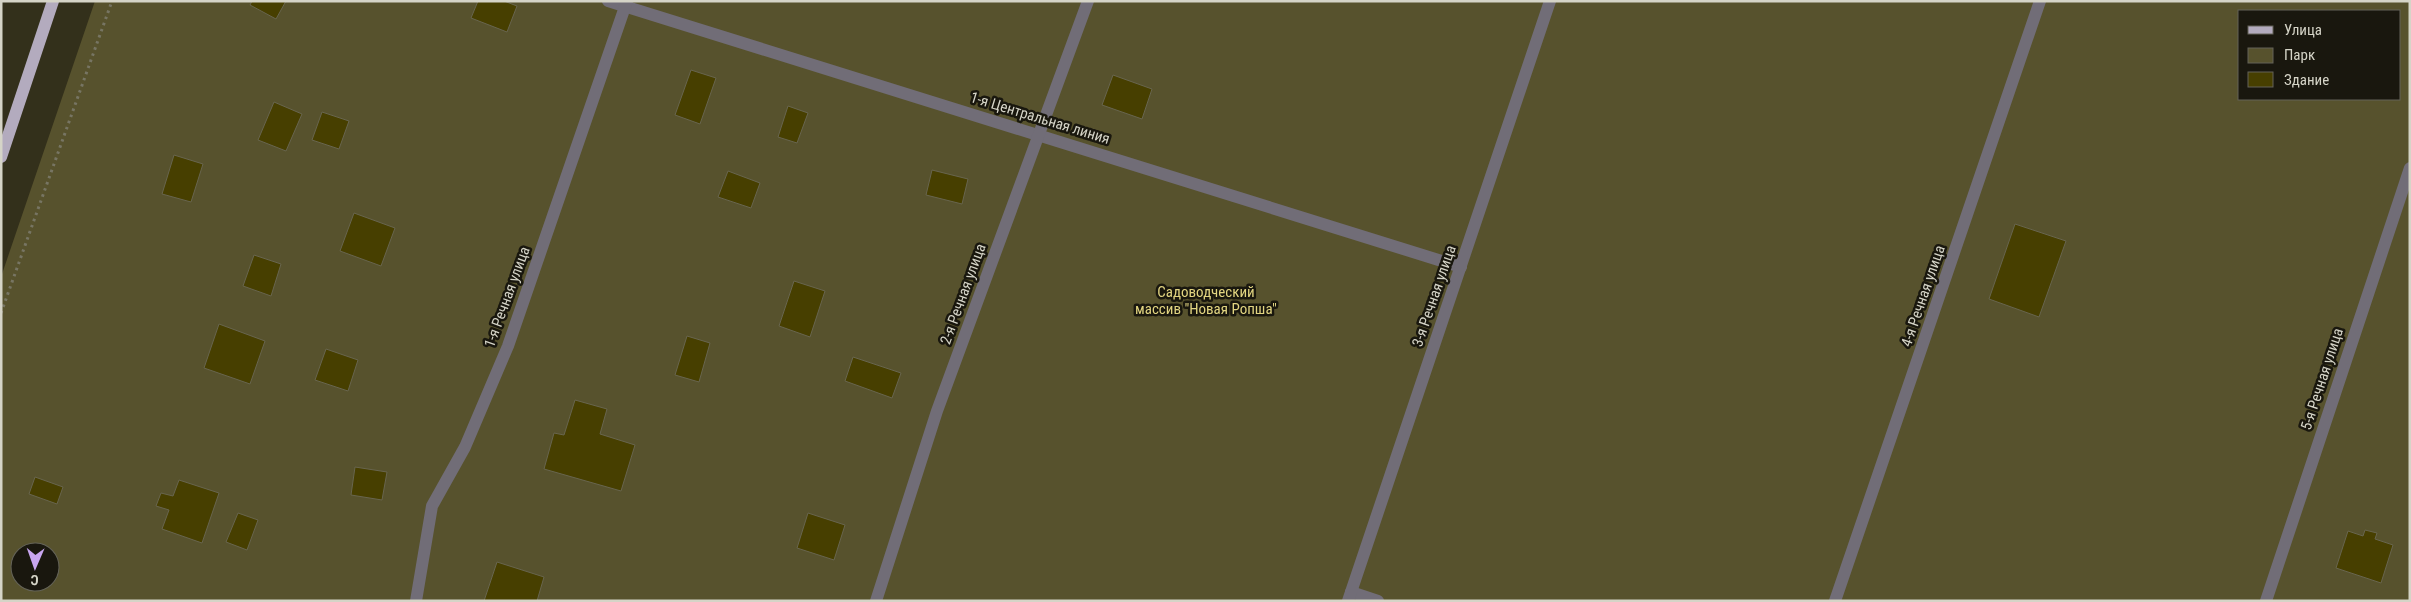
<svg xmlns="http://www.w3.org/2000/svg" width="2411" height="602" font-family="'Roboto Condensed',sans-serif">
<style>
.green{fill:#57522d;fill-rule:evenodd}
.building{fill:#473f00;stroke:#68654e}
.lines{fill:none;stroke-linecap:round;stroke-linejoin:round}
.path{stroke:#777563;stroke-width:3;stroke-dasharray:2.5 4;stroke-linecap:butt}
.minor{stroke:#716d77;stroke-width:12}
.major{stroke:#b3abbe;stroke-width:12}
.labels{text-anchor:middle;stroke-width:5;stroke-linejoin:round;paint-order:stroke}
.street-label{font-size:15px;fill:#d5d4c7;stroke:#19170e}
.park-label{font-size:15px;fill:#e2d581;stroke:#19170e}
</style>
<rect width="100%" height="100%" fill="#33301b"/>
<path class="green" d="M 95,1 L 2410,1 L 2410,601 L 1,601 L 1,277 ZM 2240,11 L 2400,11 L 2400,99 L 2240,99 ZM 20,552 L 50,552 L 50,582 L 20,582 Z"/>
<g class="building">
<path d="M 252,1 L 286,1 L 276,19 L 250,5 Z"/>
<path d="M 478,1 L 504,1 L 517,6 L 507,32 L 471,18 Z"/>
<path d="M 691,70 L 716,78 L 700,124 L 675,115 Z"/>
<path d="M 1113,75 L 1152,89 L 1142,119 L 1102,105 Z"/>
<path d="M 274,102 L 302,114 L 286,151 L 258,140 Z"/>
<path d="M 788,106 L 808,113 L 797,143 L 778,137 Z"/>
<path d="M 322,112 L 349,121 L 339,149 L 312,140 Z"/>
<path d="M 174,155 L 203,164 L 191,202 L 162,194 Z"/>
<path d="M 932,170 L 968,179 L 962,204 L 926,195 Z"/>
<path d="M 728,171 L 760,183 L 751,208 L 718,197 Z"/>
<path d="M 354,213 L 395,228 L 381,266 L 340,251 Z"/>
<path d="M 2015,224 L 2066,241 L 2039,317 L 1989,299 Z"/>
<path d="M 254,255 L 281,264 L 271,296 L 243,286 Z"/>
<path d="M 794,281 L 825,291 L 810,337 L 779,326 Z"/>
<path d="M 219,324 L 265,341 L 250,384 L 204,368 Z"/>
<path d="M 687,336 L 710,343 L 699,382 L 675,375 Z"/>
<path d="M 326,349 L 358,360 L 348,391 L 315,380 Z"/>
<path d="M 853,357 L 901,373 L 892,398 L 845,381 Z"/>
<path d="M 575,400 L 607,409 L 600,434 L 635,445 L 621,491 L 544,469 L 554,433 L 564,435 Z"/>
<path d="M 355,467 L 387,472 L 382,500 L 351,495 Z"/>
<path d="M 35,477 L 63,487 L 57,504 L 29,494 Z"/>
<path d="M 179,480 L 219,493 L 202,543 L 162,529 L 169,510 L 156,506 L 161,493 L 173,496 Z"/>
<path d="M 238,513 L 258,520 L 247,550 L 226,542 Z"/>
<path d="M 808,513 L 845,525 L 834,560 L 797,548 Z"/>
<path d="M 2365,530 L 2377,533 L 2375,539 L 2393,545 L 2381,583 L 2336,568 L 2348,531 L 2363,536 Z"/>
<path d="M 497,562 L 544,577 L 537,601 L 484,601 Z"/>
</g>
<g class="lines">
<path class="path" d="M 1,313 L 112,1"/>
<g class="minor">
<path d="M 608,1 L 1461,267"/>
<path d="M 1351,592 L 1378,601"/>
<path d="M 416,601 L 432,506 L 465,447 L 508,346 L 627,1"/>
<path d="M 876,601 L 937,411 L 1088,1"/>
<path d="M 1348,601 L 1550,1"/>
<path d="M 1835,601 L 2040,1"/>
<path d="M 2266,601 L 2410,168"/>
</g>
<path class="major" d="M 1,157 L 53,1"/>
</g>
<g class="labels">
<g class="street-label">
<text transform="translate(1040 118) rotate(17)" y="5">1-я Центральная линия</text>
<text transform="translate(963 294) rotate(-70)" y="5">2-я Речная улица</text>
<text transform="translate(1434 296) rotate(-71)" y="5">3-я Речная улица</text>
<text transform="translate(1923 296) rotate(-71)" y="5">4-я Речная улица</text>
<text transform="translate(507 297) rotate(-70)" y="5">1-я Речная улица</text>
<text transform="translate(2322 379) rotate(-72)" y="5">5-я Речная улица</text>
</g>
<g class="park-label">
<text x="1206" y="297">Садоводческий<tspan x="1206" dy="17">массив "Новая Ропша"</tspan></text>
</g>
</g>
<rect width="2411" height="602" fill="none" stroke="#d5d4c7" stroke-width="5"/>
<rect x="2238" y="10" width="162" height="90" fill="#19170e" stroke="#646358"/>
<rect x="2248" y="26" width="25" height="8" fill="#b3abbe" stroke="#646358"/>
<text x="2284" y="35" font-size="15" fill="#d5d4c7">Улица</text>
<rect x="2248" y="48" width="25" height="15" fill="#57522d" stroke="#646358"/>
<text x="2284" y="60" font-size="15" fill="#d5d4c7">Парк</text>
<rect x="2248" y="72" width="25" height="15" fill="#473f00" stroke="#646358"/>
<text x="2284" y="85" font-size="15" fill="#d5d4c7">Здание</text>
<g transform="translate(35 567) rotate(182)"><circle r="24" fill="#19170e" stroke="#646358"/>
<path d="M0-4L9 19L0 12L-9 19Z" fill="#c8a6ef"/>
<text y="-8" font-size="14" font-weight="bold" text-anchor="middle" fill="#d5d4c7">С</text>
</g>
</svg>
